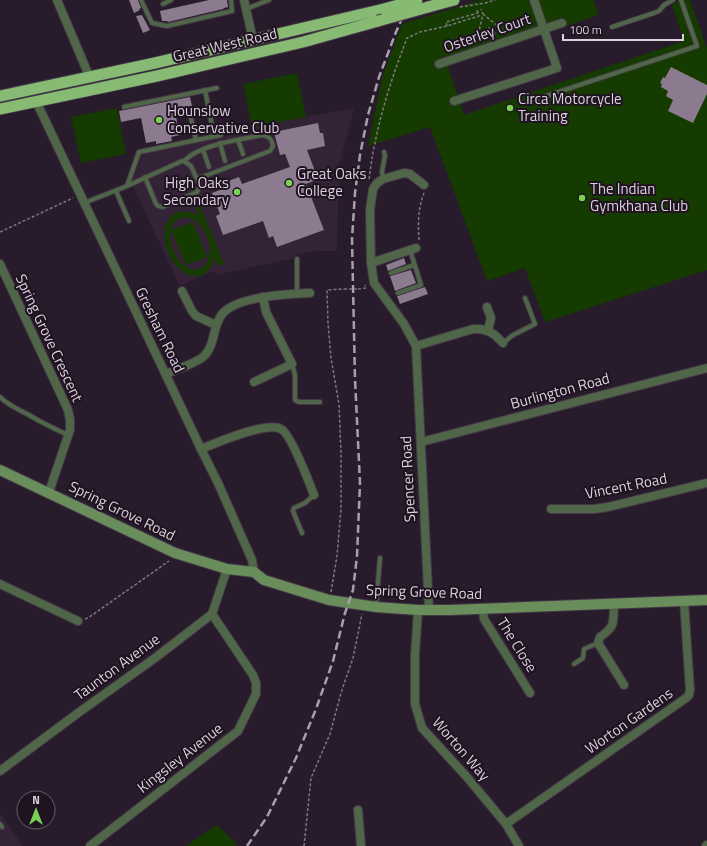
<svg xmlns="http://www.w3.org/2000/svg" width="707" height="846" font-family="'Titillium Web',sans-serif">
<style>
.built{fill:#342237}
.green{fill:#153b00;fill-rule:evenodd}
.building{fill:#8c7b8e}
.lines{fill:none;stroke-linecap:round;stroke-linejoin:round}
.service-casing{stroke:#443847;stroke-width:6}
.minor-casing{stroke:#443847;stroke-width:10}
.secondary-casing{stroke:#443847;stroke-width:12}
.trunk-casing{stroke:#443847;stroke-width:13}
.path{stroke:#817683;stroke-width:1.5;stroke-dasharray:3 2;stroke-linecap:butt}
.service{stroke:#506648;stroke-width:4}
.minor{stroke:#506648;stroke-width:8}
.secondary{stroke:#6a8d5c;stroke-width:10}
.trunk{stroke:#87ba73;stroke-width:11}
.rail{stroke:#a99fab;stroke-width:2.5;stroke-dasharray:8 4;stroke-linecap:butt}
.trunk-bridge-casing{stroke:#443847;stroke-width:13;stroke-linecap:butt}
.path-bridge{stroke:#817683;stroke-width:1.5;stroke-dasharray:3 2;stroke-linecap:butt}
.trunk-bridge{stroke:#87ba73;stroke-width:11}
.poi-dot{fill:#7bd156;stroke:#1f1221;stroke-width:1.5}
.labels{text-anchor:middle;stroke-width:4;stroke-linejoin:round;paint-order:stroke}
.street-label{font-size:15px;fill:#dad1db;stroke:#1f1221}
.poi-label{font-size:15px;fill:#dad1db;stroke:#1f1221;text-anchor:start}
</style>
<rect width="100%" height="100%" fill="#281b2b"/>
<g class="built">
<path d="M 354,108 L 339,166 L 337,251 L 314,251 L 295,255 L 295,258 L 216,275 L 213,271 L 180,286 L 131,183 L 139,158 L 143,153 L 228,136 L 239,130 L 252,127 Z"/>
<path d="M 0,813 L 23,846 L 0,846 Z"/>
</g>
<g class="green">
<path d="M 480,0 L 594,0 L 599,15 L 448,66 L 464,115 L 684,41 L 672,4 L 685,0 L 690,0 L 707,48 L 707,270 L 545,322 L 525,268 L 487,281 L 430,127 L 368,146 L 383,75 L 402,24 Z"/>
<path d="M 297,73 L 306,117 L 252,127 L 243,84 Z"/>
<path d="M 117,108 L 126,154 L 81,163 L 71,117 Z"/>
<path d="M 200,205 L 224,264 L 218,266 L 215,258 C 201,299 160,263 165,230 C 166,223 169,218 174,214 C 182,210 190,211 198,215 L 195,207 ZM 184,217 C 202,218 213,241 209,257 C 207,262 204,267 199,269 C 176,276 156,222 184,217 Z"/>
<path d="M 193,222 L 207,257 L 186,265 L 171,230 Z"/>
<path d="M 217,825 L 237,844 L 236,846 L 186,846 Z"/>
</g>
<g class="building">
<path d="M 129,0 L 138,0 L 141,8 L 139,9 L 140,10 L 134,13 Z"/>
<path d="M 209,0 L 227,0 L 228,7 L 224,8 L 223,9 L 168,22 L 167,21 L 162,21 L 160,11 Z"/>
<path d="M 142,15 L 150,30 L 143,33 L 136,16 Z"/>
<path d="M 671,67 L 707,85 L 707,94 L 693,123 L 668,111 L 673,100 L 666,96 L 668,91 L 661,87 L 662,84 L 660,83 L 663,77 L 665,78 Z"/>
<path d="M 190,97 L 192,106 L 187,107 L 187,109 L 175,112 L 180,135 L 171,137 L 172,141 L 156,144 L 156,141 L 146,143 L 141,118 L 121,122 L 119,111 Z"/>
<path d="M 318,123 L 320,133 L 323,133 L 325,146 L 307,150 L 318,179 L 306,184 L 324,230 L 277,247 L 273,236 L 269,238 L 263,221 L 223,235 L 216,216 L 220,214 L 212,193 L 220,190 L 218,185 L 239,177 L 242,184 L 290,167 L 285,154 L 280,155 L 274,132 Z"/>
<path d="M 404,258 L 406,264 L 388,271 L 386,265 Z"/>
<path d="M 411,270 L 416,283 L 395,291 L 390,276 Z"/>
<path d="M 425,287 L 428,294 L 400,304 L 397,296 Z"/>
</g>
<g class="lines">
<defs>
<g id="service">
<path d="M 141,0 L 152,23 L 167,26 L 232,11 L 231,0"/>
<path d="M 163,4 L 171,0"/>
<path d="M 246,9 L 269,0"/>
<path d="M 612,27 L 654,13 L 659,11 L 664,5 L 673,0"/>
<path d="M 205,90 L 214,136"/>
<path d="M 525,103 L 697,46 L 681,0"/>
<path d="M 124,107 L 217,88"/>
<path d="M 190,114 L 196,140"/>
<path d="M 238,140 L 243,154"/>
<path d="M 220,143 L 225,161"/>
<path d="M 203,150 L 209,167"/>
<path d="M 145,177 L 156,204 L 158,206 L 163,207 L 197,192 L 200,186 L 191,166 L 184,161"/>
<path d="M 383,179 L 382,172 L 385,155 L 384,152"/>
<path d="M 127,186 L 182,161 L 184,161 C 201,144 239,140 262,135 C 269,136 272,139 273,146 L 270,151 L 197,179"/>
<path d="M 116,191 L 129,221"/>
<path d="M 84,203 L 127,186 L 139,152 L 221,135"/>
<path d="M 297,259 L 297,294"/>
<path d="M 391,273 L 414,265"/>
<path d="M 398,293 L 421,285 L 410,250"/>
<path d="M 503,343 L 513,335 L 535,324 L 525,298"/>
<path d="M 292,364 L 295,375 L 295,400 L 299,402 L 320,402"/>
<path d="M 0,397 C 9,406 18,409 29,415 C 42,423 55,429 68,435"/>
<path d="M 302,533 L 293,511 L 294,508 L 305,503 L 314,495"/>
<path d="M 376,606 L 380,558"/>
<path d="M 574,664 L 583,658 L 584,649 L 598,643"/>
<path d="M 0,824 L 2,827"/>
</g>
<g id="minor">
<path d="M 57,0 L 90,78"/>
<path d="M 244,0 L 253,40"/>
<path d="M 439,64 L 562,23"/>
<path d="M 36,101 L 201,449 L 218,483 L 252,560 L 254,572"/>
<path d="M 454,101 L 557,68 L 534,0"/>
<path d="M 416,248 L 371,263 L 370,210 L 373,189 L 377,183 L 383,179 L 404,173 L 410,174 L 424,185"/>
<path d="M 371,263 L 374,283 L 404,324 L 416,346 L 429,610"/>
<path d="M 0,264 L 68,410 L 70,420 L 70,430 L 49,492"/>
<path d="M 182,291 L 192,311 L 196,316 L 216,325"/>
<path d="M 487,307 L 491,318 L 488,330"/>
<path d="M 416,346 L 473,329 C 487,328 494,333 503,343"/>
<path d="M 166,374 C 175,370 196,363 203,357 C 216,346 212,325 223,313 C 239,296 288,294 310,293"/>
<path d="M 254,382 L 292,364 L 266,312 L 263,297"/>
<path d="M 421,442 L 707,368"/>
<path d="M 201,449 C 216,443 266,421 281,429 C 291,434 309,482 314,495"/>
<path d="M 551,509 L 594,509 L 608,507 L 707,483"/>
<path d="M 0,584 L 78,621"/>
<path d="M 614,604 C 613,623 616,626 600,637 L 598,643 L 624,685"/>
<path d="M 418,610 L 415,655 L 415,704 L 422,728 L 466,776 L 506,824 L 519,846"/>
<path d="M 483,610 L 484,619 L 530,693"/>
<path d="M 0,771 L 78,713 L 155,658 L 212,614 L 227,569"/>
<path d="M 358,810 L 361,846"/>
<path d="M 506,824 L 686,698 L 689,695 L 690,690 L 684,601"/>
<path d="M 90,846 L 238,731 L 256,694 L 256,683 L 253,675 L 212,614"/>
<path d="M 706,846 L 707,845"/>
</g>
<path id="secondary" d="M 0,470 L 175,553 L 227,569 L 254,572 L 264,580 L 329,600 L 376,607 L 418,610 L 450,610 L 707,600"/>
<g id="trunk">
<path d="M 428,7 L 454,0"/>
<path d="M 0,96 L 155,63 L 384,9"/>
<path d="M 0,109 L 157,76 L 303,42 L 378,21"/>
</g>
</defs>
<use href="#service" class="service-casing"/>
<use href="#minor" class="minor-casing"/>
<use href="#secondary" class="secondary-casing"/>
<use href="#trunk" class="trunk-casing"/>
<g class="path">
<path d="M 460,7 L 485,3 L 495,0"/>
<path d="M 483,14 L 506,33"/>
<path d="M 447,26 L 446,22 L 478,13"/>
<circle cx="490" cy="33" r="5"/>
<path d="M 476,44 L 483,14 L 481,9"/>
<path d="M 369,179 C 371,167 372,155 375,143 C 382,107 394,72 407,38 L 420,32 L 447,26 L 479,16 L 477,10"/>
<path d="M 0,232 L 73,198"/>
<path d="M 419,240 C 418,224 418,208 424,193"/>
<path d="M 358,289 L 366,288 L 365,285"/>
<path d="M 331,592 L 337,556 L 341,509 L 341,454 L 339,404 L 331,358 L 328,323 L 327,290 L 344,289"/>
<path d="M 85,619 L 88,618 L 169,561"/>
<path d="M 304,846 L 311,778 L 330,734 L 341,693 L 353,658 L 362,614"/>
</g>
<use href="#service" class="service"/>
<use href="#minor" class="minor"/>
<use href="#secondary" class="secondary"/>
<use href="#trunk" class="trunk"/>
<path class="rail" d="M 247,846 L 267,817 L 296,758 L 316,709 L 333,661 L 345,613 L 353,590 L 357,556 L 360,483 L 355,379 L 352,239 L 355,193 L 360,155 L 368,115 L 379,77 L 396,32 L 410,0"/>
<defs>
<g id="trunk-bridge">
<path d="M 384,9 L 417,0"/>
<path d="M 378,21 L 428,7"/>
</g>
</defs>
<use href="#trunk-bridge" class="trunk-bridge-casing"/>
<path class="path-bridge" d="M 344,289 L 358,289"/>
<use href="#trunk-bridge" class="trunk-bridge"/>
</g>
<g class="poi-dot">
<circle cx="510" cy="108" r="4"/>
<circle cx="159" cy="120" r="4"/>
<circle cx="289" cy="183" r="4"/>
<circle cx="237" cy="192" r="4"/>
<circle cx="582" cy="198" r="4"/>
</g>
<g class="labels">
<g class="street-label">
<text transform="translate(487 33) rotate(-19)" y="5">Osterley Court</text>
<text transform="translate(225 45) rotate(-13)" y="5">Great West Road</text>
<text transform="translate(160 330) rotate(64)" y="5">Gresham Road</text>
<text transform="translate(49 338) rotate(65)" y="5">Spring Grove Crescent</text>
<text transform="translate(560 391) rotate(-15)" y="5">Burlington Road</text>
<text transform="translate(408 479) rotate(-93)" y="5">Spencer Road</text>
<text transform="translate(626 486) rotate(-11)" y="5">Vincent Road</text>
<text transform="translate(122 511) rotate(26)" y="5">Spring Grove Road</text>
<text transform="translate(424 592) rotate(2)" y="5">Spring Grove Road</text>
<text transform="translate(517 645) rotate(58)" y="5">The Close</text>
<text transform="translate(117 667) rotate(-36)" y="5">Taunton Avenue</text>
<text transform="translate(629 721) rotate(-35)" y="5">Worton Gardens</text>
<text transform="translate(461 749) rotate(49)" y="5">Worton Way</text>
<text transform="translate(180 758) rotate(-38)" y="5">Kingsley Avenue</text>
</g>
<g class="poi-label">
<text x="518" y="104">Circa Motorcycle<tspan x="518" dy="17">Training</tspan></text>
<text x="167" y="116">Hounslow<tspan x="167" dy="17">Conservative Club</tspan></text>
<text x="297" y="179">Great Oaks<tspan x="297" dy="17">College</tspan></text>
<text x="229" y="188" text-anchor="end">High Oaks<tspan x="229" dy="17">Secondary</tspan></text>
<text x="590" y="194">The Indian<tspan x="590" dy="17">Gymkhana Club</tspan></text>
</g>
</g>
<g transform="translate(36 810)"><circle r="19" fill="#1f1221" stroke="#6a5e6b"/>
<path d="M0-3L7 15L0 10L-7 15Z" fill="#7bd156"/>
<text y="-6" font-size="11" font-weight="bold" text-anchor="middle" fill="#dad1db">N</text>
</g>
<path d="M563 34v6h120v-6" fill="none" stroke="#dad1db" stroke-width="2"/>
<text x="569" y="34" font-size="12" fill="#dad1db" stroke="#1f1221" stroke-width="3" paint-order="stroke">100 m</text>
</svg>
